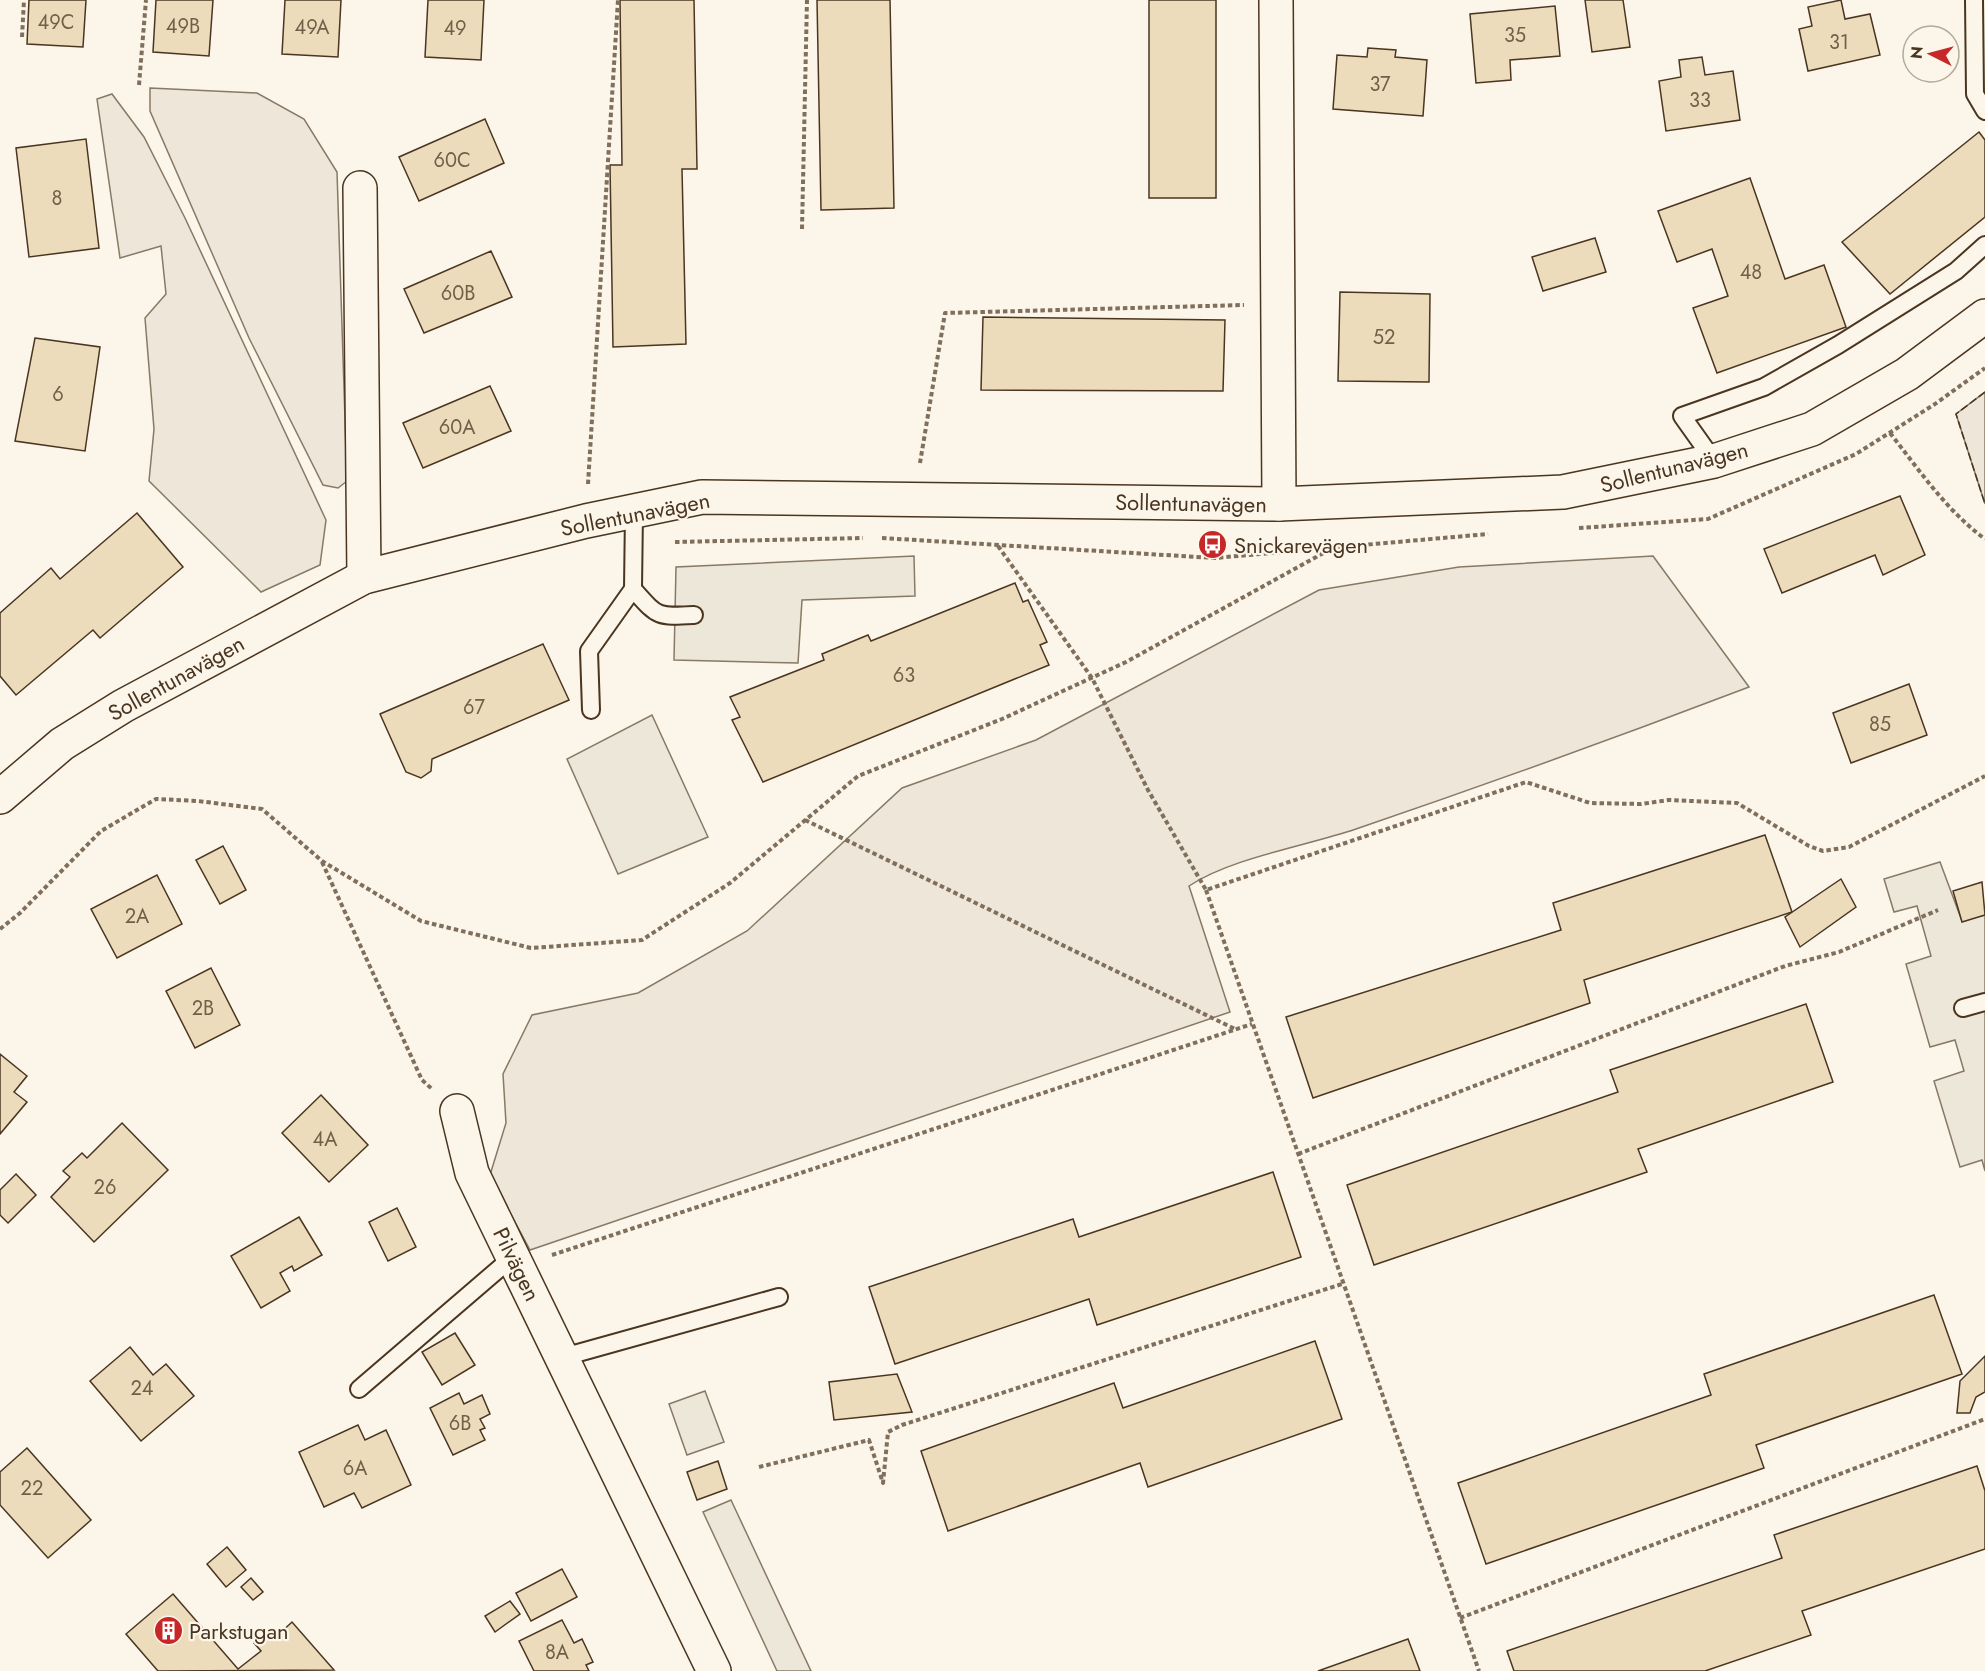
<svg xmlns="http://www.w3.org/2000/svg" width="1985" height="1671" font-family="Jost,sans-serif">
<style>
.green{fill:#ede6d9;stroke:#887966;stroke-width:1.5}
.parking{fill:#ede7d9;stroke:#887966;stroke-width:1.5}
.building{fill:#ecdcbc;stroke:#4a3520;stroke-width:1.5}
.lines{fill:none;stroke-linecap:round;stroke-linejoin:round}
.lane-casing{stroke:#4a3520;stroke-width:20}
.street-casing{stroke:#4a3520;stroke-width:36}
.secondary-casing{stroke:#4a3520;stroke-width:36}
.path{stroke:#7f6f5c;stroke-width:4;stroke-dasharray:4.5 3;stroke-linecap:butt}
.lane{stroke:#fbf6e9;stroke-width:16}
.street{stroke:#fbf6e9;stroke-width:33}
.secondary{stroke:#fbf6e9;stroke-width:33}
.fence{stroke:#4a3520;stroke-width:1.5;stroke-dasharray:8 3;stroke-linecap:butt}
.labels{text-anchor:middle;stroke-width:4.5;stroke-linejoin:round;paint-order:stroke}
.number-label{font-size:20px;fill:#725f47}
.street-label{font-size:22px;fill:#4a3520;stroke:#fbf6e9}
.poi-label{font-size:22px;fill:#4a3520;stroke:#fbf6e9;text-anchor:start}
</style>
<rect width="100%" height="100%" fill="#fbf6e9"/>
<g class="green">
<path d="M 150,88 L 257,93 L 304,119 L 337,172 L 347,481 L 338,488 L 323,485 L 249,338 L 150,111 Z"/>
<path d="M 112,94 L 144,137 L 185,218 L 326,520 L 320,565 L 261,592 L 149,481 L 154,429 L 145,318 L 166,294 L 161,246 L 120,258 L 97,99 Z"/>
<path d="M 1985,392 L 1985,504 L 1956,414 Z"/>
<path d="M 1653,556 L 1749,687 C 1618,737 1488,784 1356,829 C 1306,846 1231,858 1189,886 L 1230,1012 L 530,1250 L 490,1175 L 506,1123 L 503,1074 L 532,1015 L 638,993 L 747,931 L 902,788 L 1036,740 L 1319,590 L 1459,567 Z"/>
</g>
<g class="parking">
<path d="M 914,556 L 915,596 L 802,600 L 798,663 L 674,660 L 676,567 Z"/>
<path d="M 652,715 L 708,837 L 618,874 L 567,759 Z"/>
<path d="M 1940,862 L 1962,921 L 1985,915 L 1985,1171 L 1982,1160 L 1960,1167 L 1934,1081 L 1964,1071 L 1955,1040 L 1930,1047 L 1906,964 L 1931,956 L 1917,906 L 1894,912 L 1884,879 Z"/>
<path d="M 705,1391 L 724,1442 L 687,1455 L 669,1404 Z"/>
<path d="M 731,1500 L 811,1671 L 777,1671 L 703,1512 Z"/>
</g>
<g class="building">
<path d="M 29,0 L 86,0 L 83,47 L 27,44 Z"/>
<path d="M 156,0 L 213,0 L 209,56 L 153,52 Z"/>
<path d="M 285,0 L 341,0 L 338,57 L 282,54 Z"/>
<path d="M 428,0 L 484,0 L 481,60 L 425,57 Z"/>
<path d="M 620,0 L 694,0 L 697,169 L 682,169 L 686,344 L 613,347 L 610,165 L 622,165 Z"/>
<path d="M 817,0 L 890,0 L 894,208 L 821,210 Z"/>
<rect x="1149" y="0" width="67" height="198"/>
<path d="M 1585,0 L 1623,0 L 1630,47 L 1592,52 Z"/>
<path d="M 1841,0 L 1845,19 L 1870,14 L 1880,55 L 1808,71 L 1799,29 L 1812,26 L 1808,7 Z"/>
<path d="M 1555,6 L 1560,56 L 1510,60 L 1511,80 L 1476,83 L 1470,14 Z"/>
<path d="M 1368,48 L 1396,50 L 1395,57 L 1427,60 L 1423,116 L 1333,109 L 1337,55 L 1367,57 Z"/>
<path d="M 1702,57 L 1705,75 L 1733,71 L 1740,120 L 1666,131 L 1659,81 L 1681,77 L 1679,60 Z"/>
<path d="M 485,119 L 504,163 L 419,201 L 399,157 Z"/>
<path d="M 1979,132 L 1985,140 L 1985,217 L 1890,294 L 1842,242 Z"/>
<path d="M 86,139 L 99,248 L 29,257 L 16,148 Z"/>
<path d="M 1750,178 L 1785,279 L 1824,265 L 1846,327 L 1717,373 L 1693,308 L 1728,296 L 1712,249 L 1677,262 L 1658,211 Z"/>
<path d="M 1595,238 L 1606,272 L 1543,291 L 1532,257 Z"/>
<path d="M 491,251 L 512,297 L 424,333 L 404,289 Z"/>
<path d="M 1340,292 L 1430,294 L 1429,382 L 1338,381 Z"/>
<path d="M 983,317 L 1225,320 L 1223,391 L 981,390 Z"/>
<path d="M 35,338 L 100,347 L 85,451 L 15,441 Z"/>
<path d="M 490,386 L 511,431 L 423,468 L 403,423 Z"/>
<path d="M 1900,496 L 1925,555 L 1883,575 L 1875,555 L 1782,593 L 1764,549 Z"/>
<path d="M 137,513 L 183,567 L 100,638 L 93,630 L 16,695 L 0,676 L 0,613 L 51,568 L 60,579 Z"/>
<path d="M 1015,583 L 1023,602 L 1028,600 L 1047,642 L 1040,645 L 1049,665 L 763,782 L 732,720 L 740,717 L 730,697 L 824,660 L 822,654 L 868,635 L 871,641 Z"/>
<path d="M 543,644 L 569,700 L 432,759 L 431,771 L 421,778 L 406,772 L 380,714 Z"/>
<path d="M 1909,684 L 1927,735 L 1851,763 L 1833,713 Z"/>
<path d="M 1765,835 L 1792,912 L 1584,980 L 1590,1003 L 1313,1098 L 1286,1017 L 1561,930 L 1553,903 Z"/>
<path d="M 223,846 L 246,890 L 220,904 L 196,860 Z"/>
<path d="M 157,875 L 182,924 L 117,958 L 91,909 Z"/>
<path d="M 1841,879 L 1856,907 L 1800,947 L 1785,917 Z"/>
<path d="M 1982,882 L 1985,915 L 1962,922 L 1953,891 Z"/>
<path d="M 211,968 L 240,1025 L 195,1048 L 166,991 Z"/>
<path d="M 1806,1004 L 1833,1082 L 1638,1149 L 1647,1172 L 1374,1265 L 1347,1185 L 1618,1092 L 1610,1070 Z"/>
<path d="M 0,1054 L 27,1076 L 14,1092 L 27,1102 L 0,1134 Z"/>
<path d="M 321,1095 L 368,1145 L 329,1182 L 282,1133 Z"/>
<path d="M 122,1123 L 168,1170 L 94,1242 L 51,1197 L 70,1177 L 63,1171 L 82,1153 L 87,1158 Z"/>
<path d="M 1273,1172 L 1301,1257 L 1097,1325 L 1089,1299 L 895,1364 L 869,1287 L 1073,1219 L 1079,1237 Z"/>
<path d="M 16,1174 L 36,1195 L 8,1223 L 0,1215 L 0,1190 Z"/>
<path d="M 397,1208 L 416,1247 L 388,1261 L 369,1222 Z"/>
<path d="M 299,1217 L 322,1255 L 294,1271 L 292,1266 L 280,1273 L 290,1291 L 261,1308 L 231,1256 Z"/>
<path d="M 1934,1295 L 1962,1374 L 1756,1445 L 1764,1468 L 1486,1564 L 1458,1483 L 1711,1395 L 1704,1374 Z"/>
<path d="M 455,1333 L 475,1365 L 442,1385 L 422,1352 Z"/>
<path d="M 1315,1341 L 1342,1419 L 1148,1487 L 1140,1463 L 948,1531 L 921,1451 L 1114,1383 L 1123,1408 Z"/>
<path d="M 130,1347 L 153,1375 L 166,1364 L 194,1396 L 141,1441 L 90,1381 Z"/>
<path d="M 1985,1356 L 1985,1392 L 1976,1397 L 1970,1413 L 1957,1413 L 1960,1381 Z"/>
<path d="M 897,1374 L 912,1412 L 834,1420 L 829,1382 Z"/>
<path d="M 459,1393 L 464,1404 L 482,1395 L 490,1414 L 480,1419 L 485,1428 L 480,1430 L 485,1440 L 453,1455 L 430,1408 Z"/>
<path d="M 358,1425 L 365,1440 L 386,1430 L 411,1485 L 362,1508 L 354,1493 L 324,1507 L 299,1452 Z"/>
<path d="M 27,1448 L 91,1520 L 48,1558 L 0,1505 L 0,1472 Z"/>
<path d="M 718,1461 L 727,1489 L 697,1500 L 687,1472 Z"/>
<path d="M 1977,1466 L 1985,1491 L 1985,1549 L 1802,1611 L 1811,1635 L 1705,1671 L 1514,1671 L 1507,1651 L 1782,1558 L 1774,1535 Z"/>
<path d="M 227,1547 L 246,1570 L 226,1587 L 207,1564 Z"/>
<path d="M 562,1569 L 577,1597 L 531,1621 L 516,1593 Z"/>
<path d="M 251,1578 L 263,1592 L 253,1600 L 241,1587 Z"/>
<path d="M 173,1594 L 238,1669 L 261,1651 L 254,1643 L 271,1628 L 278,1635 L 292,1622 L 334,1670 L 158,1671 L 126,1634 Z"/>
<path d="M 510,1601 L 520,1614 L 495,1632 L 485,1616 Z"/>
<path d="M 562,1620 L 574,1643 L 582,1639 L 593,1662 L 586,1665 L 589,1671 L 534,1671 L 519,1641 Z"/>
<path d="M 1408,1639 L 1420,1671 L 1318,1671 Z"/>
</g>
<g class="lines">
<defs>
<g id="lane">
<path d="M 1974,0 L 1975,94 L 1985,111"/>
<path d="M 1714,461 L 1682,416 L 1764,387 L 1838,345 L 1956,271 L 1985,245"/>
<path d="M 633,589 C 658,617 656,617 694,615"/>
<path d="M 591,710 L 589,651 L 633,589 L 634,511"/>
<path d="M 1963,1008 L 1985,1002"/>
<path d="M 560,1358 L 779,1297"/>
<path d="M 359,1389 L 515,1255"/>
</g>
<g id="street">
<path d="M 1276,0 L 1279,504"/>
<path d="M 360,188 L 364,577"/>
<path d="M 457,1111 L 472,1173 L 714,1671"/>
</g>
<path id="secondary" d="M 0,797 L 62,744 L 123,706 L 364,577 L 586,521 L 702,497 L 1279,504 L 1563,492 L 1714,461 L 1812,429 L 1907,374 L 1985,316"/>
</defs>
<use href="#lane" class="lane-casing"/>
<use href="#street" class="street-casing"/>
<use href="#secondary" class="secondary-casing"/>
<g class="path">
<path d="M 22,37 L 24,0"/>
<path d="M 139,85 L 146,0"/>
<path d="M 802,229 L 807,0"/>
<path d="M 1890,433 C 1920,471 1946,510 1985,539"/>
<path d="M 920,463 L 945,313 L 1244,305"/>
<path d="M 588,484 L 618,0"/>
<path d="M 1579,528 L 1708,519 L 1856,454 L 1935,404 L 1985,368"/>
<path d="M 882,538 L 1215,558 L 1488,534"/>
<path d="M 675,542 L 863,538"/>
<path d="M 998,546 L 1092,678 L 1148,790 L 1206,890 L 1526,782 L 1590,803 L 1641,804 L 1669,800 L 1737,803 L 1809,846 L 1823,851 L 1849,847 L 1985,776"/>
<path d="M 805,820 L 1235,1029"/>
<path d="M 322,862 L 422,1080 L 432,1089"/>
<path d="M 1206,890 L 1479,1671"/>
<path d="M 0,929 L 20,913 L 101,831 L 156,799 L 198,801 L 262,809 L 322,861 L 421,921 L 531,948 L 642,940 L 730,883 L 858,776 L 1002,719 L 1126,662 L 1327,551"/>
<path d="M 1298,1154 L 1785,966 L 1839,952 L 1938,910"/>
<path d="M 552,1255 L 1252,1024"/>
<path d="M 759,1467 L 869,1440 L 883,1483 L 888,1432 L 902,1425 L 1342,1284"/>
<path d="M 1460,1618 L 1985,1419"/>
</g>
<use href="#lane" class="lane"/>
<use href="#street" class="street"/>
<use href="#secondary" class="secondary"/>
<path class="fence" d="M 1985,392 L 1956,414 L 1985,504"/>
</g>
<defs>
<symbol id="bus-disc" viewBox="-11 -11 22 22"><circle r="9.5" fill="#c62828" stroke="#fbf6e9"/><path d="M-5-6H5V4H4V6H2V4H-2V6H-4V4H-5ZM-3.5-4V0h7V-4ZM-3.5 1.2v1.5H-2V1.2ZM2 1.2v1.5H3.5V1.2Z" fill="#fff"/></symbol>
<symbol id="building-disc" viewBox="-11 -11 22 22"><circle r="9.5" fill="#c62828" stroke="#fbf6e9"/><path d="M-4-6H4V6H1V3H-1V6H-4ZM-2.5-4.3h1.7v1.8h-1.7ZM.8-4.3h1.7v1.8H.8ZM-2.5-1h1.7V.8h-1.7ZM.8-1h1.7V.8H.8Z" fill="#fff"/></symbol>
</defs>
<g fill-rule="evenodd">
<use href="#bus-disc" x="1196" y="528" width="33" height="33"/>
<use href="#building-disc" x="152" y="1614" width="33" height="33"/>
</g>
<g class="labels">
<g class="number-label">
<text x="56" y="29">49C</text>
<text x="183" y="33">49B</text>
<text x="312" y="34">49A</text>
<text x="455" y="35">49</text>
<text x="1515" y="42">35</text>
<text x="1839" y="49">31</text>
<text x="1380" y="91">37</text>
<text x="1700" y="107">33</text>
<text x="452" y="167">60C</text>
<text x="57" y="205">8</text>
<text x="1751" y="279">48</text>
<text x="458" y="300">60B</text>
<text x="1384" y="344">52</text>
<text x="58" y="401">6</text>
<text x="457" y="434">60A</text>
<text x="904" y="682">63</text>
<text x="474" y="714">67</text>
<text x="1880" y="731">85</text>
<text x="137" y="923">2A</text>
<text x="203" y="1015">2B</text>
<text x="325" y="1146">4A</text>
<text x="105" y="1194">26</text>
<text x="142" y="1395">24</text>
<text x="460" y="1430">6B</text>
<text x="355" y="1475">6A</text>
<text x="32" y="1495">22</text>
<text x="557" y="1659">8A</text>
</g>
<g class="street-label">
<text transform="translate(1674 467) rotate(-14)" y="8">Sollentunavägen</text>
<text transform="translate(1191 503) rotate(1)" y="8">Sollentunavägen</text>
<text transform="translate(635 514) rotate(-11)" y="8">Sollentunavägen</text>
<text transform="translate(176 678) rotate(-29)" y="8">Sollentunavägen</text>
<text transform="translate(517 1264) rotate(64)" y="8">Pilvägen</text>
</g>
<g class="poi-label">
<text x="1234" y="553">Snickarevägen</text>
<text x="189" y="1639">Parkstugan</text>
</g>
</g>
<g transform="translate(1931 54) rotate(276)"><circle r="28" fill="#fbf6e9" stroke="#b4a999" stroke-width="1.5"/>
<path d="M0-4.5L10 22L0 15L-10 22Z" fill="#c62828"/>
<text y="-9" font-size="16" font-weight="bold" text-anchor="middle" fill="#4a3520">N</text>
</g>
</svg>
